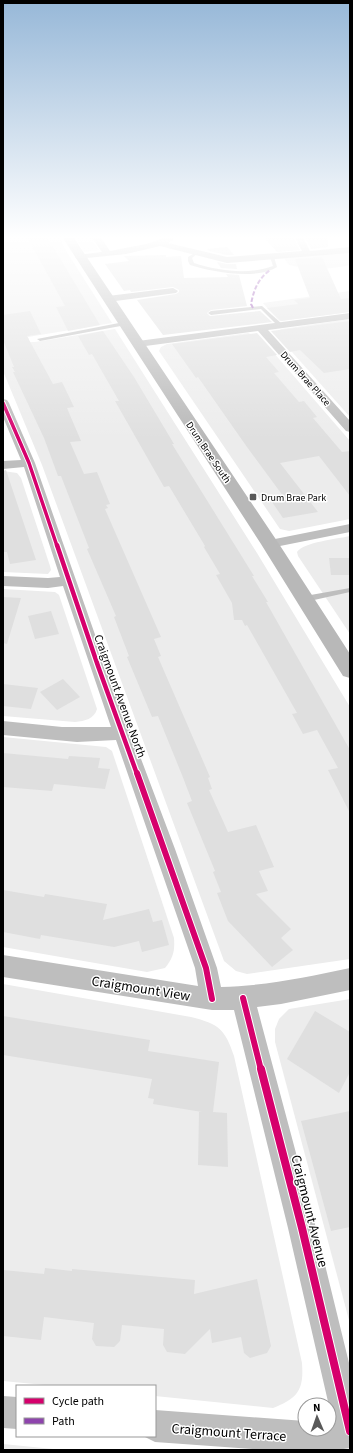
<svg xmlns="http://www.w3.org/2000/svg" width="353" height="1453" font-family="'Source Sans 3',sans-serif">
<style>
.green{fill:#ececec}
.building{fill:#dfdfdf}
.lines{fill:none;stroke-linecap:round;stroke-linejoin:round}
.lane{fill:#bebebe;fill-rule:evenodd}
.street{fill:#bebebe;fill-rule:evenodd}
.secondary{fill:#b8b8b8;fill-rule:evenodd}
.quiet{stroke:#8e44ad;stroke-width:2;stroke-dasharray:4.5 2;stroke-linecap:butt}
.cycleway-far3-casing{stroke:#fff;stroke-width:5.5}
.cycleway-far2-casing{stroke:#fff;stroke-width:7}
.cycleway-far1-casing{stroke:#fff;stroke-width:8}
.cycleway-casing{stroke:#fff;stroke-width:10}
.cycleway-far3{stroke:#d6006c;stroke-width:3.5}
.cycleway-far2{stroke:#d6006c;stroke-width:4.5}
.cycleway-far1{stroke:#d6006c;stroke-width:6}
.cycleway{stroke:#d6006c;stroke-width:8}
.poi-dot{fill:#595959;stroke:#fff;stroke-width:1.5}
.labels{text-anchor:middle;stroke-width:3;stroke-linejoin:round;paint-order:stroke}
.far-street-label{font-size:10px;fill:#000;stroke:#fff}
.far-poi-label{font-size:10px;fill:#000;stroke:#fff;text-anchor:start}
.street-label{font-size:12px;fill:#000;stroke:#fff}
.near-street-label{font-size:14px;fill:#000;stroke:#fff}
</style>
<rect width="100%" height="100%" fill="#fff"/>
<g class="green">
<path d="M 59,235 L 65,249 L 112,323 L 28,337 L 29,341 L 3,341 L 3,236 Z"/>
<path d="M 74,235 L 89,235 L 99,250 L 84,252 Z"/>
<path d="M 350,252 L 350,265 C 331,270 308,269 289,265 L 284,258 Z"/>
<path d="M 350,291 L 350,312 L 279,321 L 263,303 Z"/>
<path d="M 350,319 L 350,417 L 276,334 L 277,331 L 282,329 Z"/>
<path d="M 115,329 L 257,553 L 350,707 L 350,959 L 247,974 L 236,971 L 224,961 L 42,465 L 3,371 L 3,343 L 35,342 Z"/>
<path d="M 248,333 L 260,337 L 350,441 L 350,519 L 289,531 L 280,529 L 159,351 L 161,347 L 167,344 Z"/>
<path d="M 3,471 L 17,473 L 21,478 L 50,566 L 51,570 L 48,574 L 3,572 Z"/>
<path d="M 350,536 L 350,634 L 298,556 L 297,552 C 304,542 337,539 350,536 Z"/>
<path d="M 3,589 L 55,592 L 59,595 L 97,709 C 94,719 85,721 75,722 L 3,716 Z"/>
<path d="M 3,737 L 106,747 L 112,751 L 174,938 C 175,951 173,958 165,968 L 147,972 L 3,947 Z"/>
<path d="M 3,984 L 191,1017 C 219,1024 225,1029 234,1056 L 302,1363 C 304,1390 298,1398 273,1408 L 155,1396 L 155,1386 L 55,1386 L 3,1381 Z"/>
<path d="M 350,999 L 350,1324 L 275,1042 L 275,1029 L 279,1019 L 289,1009 Z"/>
<path d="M 3,1444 L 63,1450 L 3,1450 Z"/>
</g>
<g class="building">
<path d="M 26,235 L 46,235 L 100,325 L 68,331 L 56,307 L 65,306 Z"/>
<path d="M 262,235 L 292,235 L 300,250 L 277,252 Z"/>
<path d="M 304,235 L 328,235 L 328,247 L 311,249 Z"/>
<path d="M 227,247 L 234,255 L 227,255 L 209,251 L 207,249 Z"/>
<path d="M 166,255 L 166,257 L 181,256 L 184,278 L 228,277 L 226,274 L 239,275 L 247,306 L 211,310 L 207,313 L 210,316 L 260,311 L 272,322 L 163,335 L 137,300 L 176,294 L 179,292 L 179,290 L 173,287 L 131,292 L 130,290 L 124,291 L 105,264 L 129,261 L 124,256 Z"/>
<path d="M 322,257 L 341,299 L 350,298 L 350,312 L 281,321 L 267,308 L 298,304 L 294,300 L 310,298 L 295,259 Z"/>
<path d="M 217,262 L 227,264 L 236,264 L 237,269 L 221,268 Z"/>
<path d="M 30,311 L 41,334 L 27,336 L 53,384 L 62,382 L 74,407 L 67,408 L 81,441 L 70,442 L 84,474 L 97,472 L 110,504 L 106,505 L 108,508 L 105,509 L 161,637 L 154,639 L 161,656 L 158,657 L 210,777 L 208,778 L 212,789 L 209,790 L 228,832 L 256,825 L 274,867 L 259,871 L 268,891 L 256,894 L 291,929 L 281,938 L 293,950 L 272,967 L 228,921 L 217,893 L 221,892 L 213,872 L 215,871 L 187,803 L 192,801 L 182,775 L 158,716 L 152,717 L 127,657 L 129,656 L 114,617 L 116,616 L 87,549 L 89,548 L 61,476 L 58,476 L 44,438 L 13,372 L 15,372 L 12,367 L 14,367 L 3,340 L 3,315 Z"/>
<path d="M 350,321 L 350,369 L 324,373 L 300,350 L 290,352 L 271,331 Z"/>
<path d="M 103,331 L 134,377 L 174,444 L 172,444 L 254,576 L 252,576 L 268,602 L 266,602 L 350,750 L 350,813 L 328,770 L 338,768 L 317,730 L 303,734 L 292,714 L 297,713 L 247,625 L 245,626 L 242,620 L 234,620 L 232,603 L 216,575 L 220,574 L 204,547 L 205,546 L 169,486 L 164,487 L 115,401 L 119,401 L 92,354 L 89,355 L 78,336 Z"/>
<path d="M 257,333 L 277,355 L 266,357 L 279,372 L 274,373 L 299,402 L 304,401 L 317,417 L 313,418 L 342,452 L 350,451 L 350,496 L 319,456 L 280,463 L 318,512 L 283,518 L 272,502 L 286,500 L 247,447 L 198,377 L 196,378 L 172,344 Z"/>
<path d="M 6,470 L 36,560 L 10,564 L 7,552 L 3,552 L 3,471 Z"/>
<path d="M 329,558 L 350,558 L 350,575 L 331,575 Z"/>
<path d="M 3,597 L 21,598 L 7,644 L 3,643 Z"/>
<path d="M 51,611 L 59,634 L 35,639 L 28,616 Z"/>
<path d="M 63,679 L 80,697 L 57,710 L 40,692 Z"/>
<path d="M 3,684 L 38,688 L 31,709 L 3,706 Z"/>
<path d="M 3,753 L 68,759 L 69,756 L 100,758 L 98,768 L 110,769 L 105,789 L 54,784 L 52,791 L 3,787 Z"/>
<path d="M 3,890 L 44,897 L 45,894 L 107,904 L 103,920 L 149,909 L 153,922 L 162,920 L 169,945 L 142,952 L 139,941 L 114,947 L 41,935 L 40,939 L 3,932 Z"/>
<path d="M 315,1011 L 350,1032 L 350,1072 L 339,1093 L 287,1059 Z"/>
<path d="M 3,1016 L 150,1040 L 148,1051 L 219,1062 L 213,1112 L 227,1113 L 228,1167 L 198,1165 L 199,1112 L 202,1112 L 153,1104 L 154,1099 L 148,1098 L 152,1079 L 3,1055 Z"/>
<path d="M 350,1111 L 350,1227 L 331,1231 L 301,1121 Z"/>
<path d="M 45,1268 L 72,1271 L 72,1269 L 195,1280 L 194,1294 L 257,1279 L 271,1346 L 267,1353 L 250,1358 L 244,1353 L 241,1337 L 212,1343 L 210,1329 L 185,1354 L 167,1352 L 163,1345 L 164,1329 L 122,1325 L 120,1341 L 114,1347 L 96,1346 L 92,1339 L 94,1323 L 44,1317 L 41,1340 L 3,1336 L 3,1270 L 44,1274 Z"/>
</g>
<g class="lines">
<g class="lane">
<path d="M 196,252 L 198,253 L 192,258 L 194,263 C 218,271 249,275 273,266 L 270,257 L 272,256 L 274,257 L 277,267 C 257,280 212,272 190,265 L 188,261 L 188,257 Z"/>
<path d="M 262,306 L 282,324 L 282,326 L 278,326 L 261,309 L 211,315 L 208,313 L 211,311 Z"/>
<path d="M 124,322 L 126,323 L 126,325 L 40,341 L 37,339 Z"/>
<path d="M 350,588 L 350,592 L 305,602 L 301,599 L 305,596 Z"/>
</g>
<g class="street">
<path d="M 90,235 L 99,235 L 110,251 L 146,244 L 170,236 L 174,239 L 168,243 L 227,257 L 302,251 L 293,235 L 302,235 L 310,251 L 350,247 L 350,253 L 227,263 L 160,246 L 126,254 L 77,259 L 75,257 L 77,255 L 102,252 Z"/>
<path d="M 173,288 L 178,291 L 176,293 L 108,302 L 103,299 L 108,296 Z"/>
<path d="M 350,313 L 350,319 L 268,330 L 350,421 L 350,432 L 346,431 L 258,331 L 138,347 L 133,344 L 138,341 Z"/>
<path d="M 3,399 L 7,400 L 9,403 L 35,463 L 106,666 L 175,849 L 217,968 L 221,987 C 265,986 307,977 350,968 L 350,990 L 281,1004 L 257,1007 L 316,1228 L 350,1367 L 350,1448 L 337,1450 L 266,1450 L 155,1442 L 143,1436 L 155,1436 L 155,1410 L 305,1421 L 305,1429 L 329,1429 L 329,1420 L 332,1419 L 288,1228 L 234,1010 L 212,1010 L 3,977 L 3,955 L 198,986 L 195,968 L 116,740 L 77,742 L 3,735 L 3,721 L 62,727 L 111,727 L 63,586 L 48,588 L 3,586 L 3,576 L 48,578 L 60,577 L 24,467 L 3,469 L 3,461 L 21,460 L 3,417 Z"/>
<path d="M 350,524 L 350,532 L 270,548 L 265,547 L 263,544 L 265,541 Z"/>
<path d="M 3,1396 L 17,1397 L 17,1429 L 3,1428 Z"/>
</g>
<path class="secondary" d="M 61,235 L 72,235 L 279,544 L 350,654 L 350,678 L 343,676 L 261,544 Z"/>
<path class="quiet" d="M 253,308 L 251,304 C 254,289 258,279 270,270"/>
<defs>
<path id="cycleway-far3" d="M 3,403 L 29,463 L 57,546"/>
<path id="cycleway-far2" d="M 57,545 L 98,666 L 137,774"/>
<g id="cycleway-far1">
<path d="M 137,773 L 206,968 L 212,999"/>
<path d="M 243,998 L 261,1070"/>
</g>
<path id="cycleway" d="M 261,1069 L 302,1228 L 350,1431"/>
</defs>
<use href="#cycleway-far3" class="cycleway-far3-casing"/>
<use href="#cycleway-far2" class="cycleway-far2-casing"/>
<use href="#cycleway-far1" class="cycleway-far1-casing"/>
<use href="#cycleway" class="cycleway-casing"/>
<use href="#cycleway-far3" class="cycleway-far3"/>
<use href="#cycleway-far2" class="cycleway-far2"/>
<use href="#cycleway-far1" class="cycleway-far1"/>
<use href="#cycleway" class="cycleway"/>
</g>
<linearGradient id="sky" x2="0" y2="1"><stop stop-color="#97b8d8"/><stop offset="0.54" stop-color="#fff"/><stop offset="1" stop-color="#fff" stop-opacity="0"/></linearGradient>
<rect width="353" height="439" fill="url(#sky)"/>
<rect class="poi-dot" x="249" y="493" width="8" height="8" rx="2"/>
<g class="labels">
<g class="far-street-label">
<text transform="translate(306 378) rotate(48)" y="4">Drum Brae Place</text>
<text transform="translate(209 452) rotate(56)" y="4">Drum Brae South</text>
</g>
<g class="far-poi-label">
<text x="261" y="501">Drum Brae Park</text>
</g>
<g class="street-label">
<text transform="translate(120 696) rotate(70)" y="4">Craigmount Avenue North</text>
</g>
<g class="near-street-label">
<text transform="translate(141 988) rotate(9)" y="5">Craigmount View</text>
<text transform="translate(310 1211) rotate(76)" y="5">Craigmount Avenue</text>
<text transform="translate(229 1432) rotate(4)" y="5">Craigmount Terrace</text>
</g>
</g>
<rect width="353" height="1453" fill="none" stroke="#000000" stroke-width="8"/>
<rect x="16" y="1385" width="140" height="52" fill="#ffffff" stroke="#999999"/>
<rect x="24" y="1398" width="20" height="6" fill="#d6006c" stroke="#999999"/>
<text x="52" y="1405" font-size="12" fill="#000000">Cycle path</text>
<rect x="24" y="1418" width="20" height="6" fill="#8e44ad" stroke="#999999"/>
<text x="52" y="1425" font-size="12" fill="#000000">Path</text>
<g transform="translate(317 1417) rotate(358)"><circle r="19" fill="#ffffff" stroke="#999999"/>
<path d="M0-3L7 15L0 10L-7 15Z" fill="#595959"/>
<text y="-6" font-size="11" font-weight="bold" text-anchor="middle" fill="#000000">N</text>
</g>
</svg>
